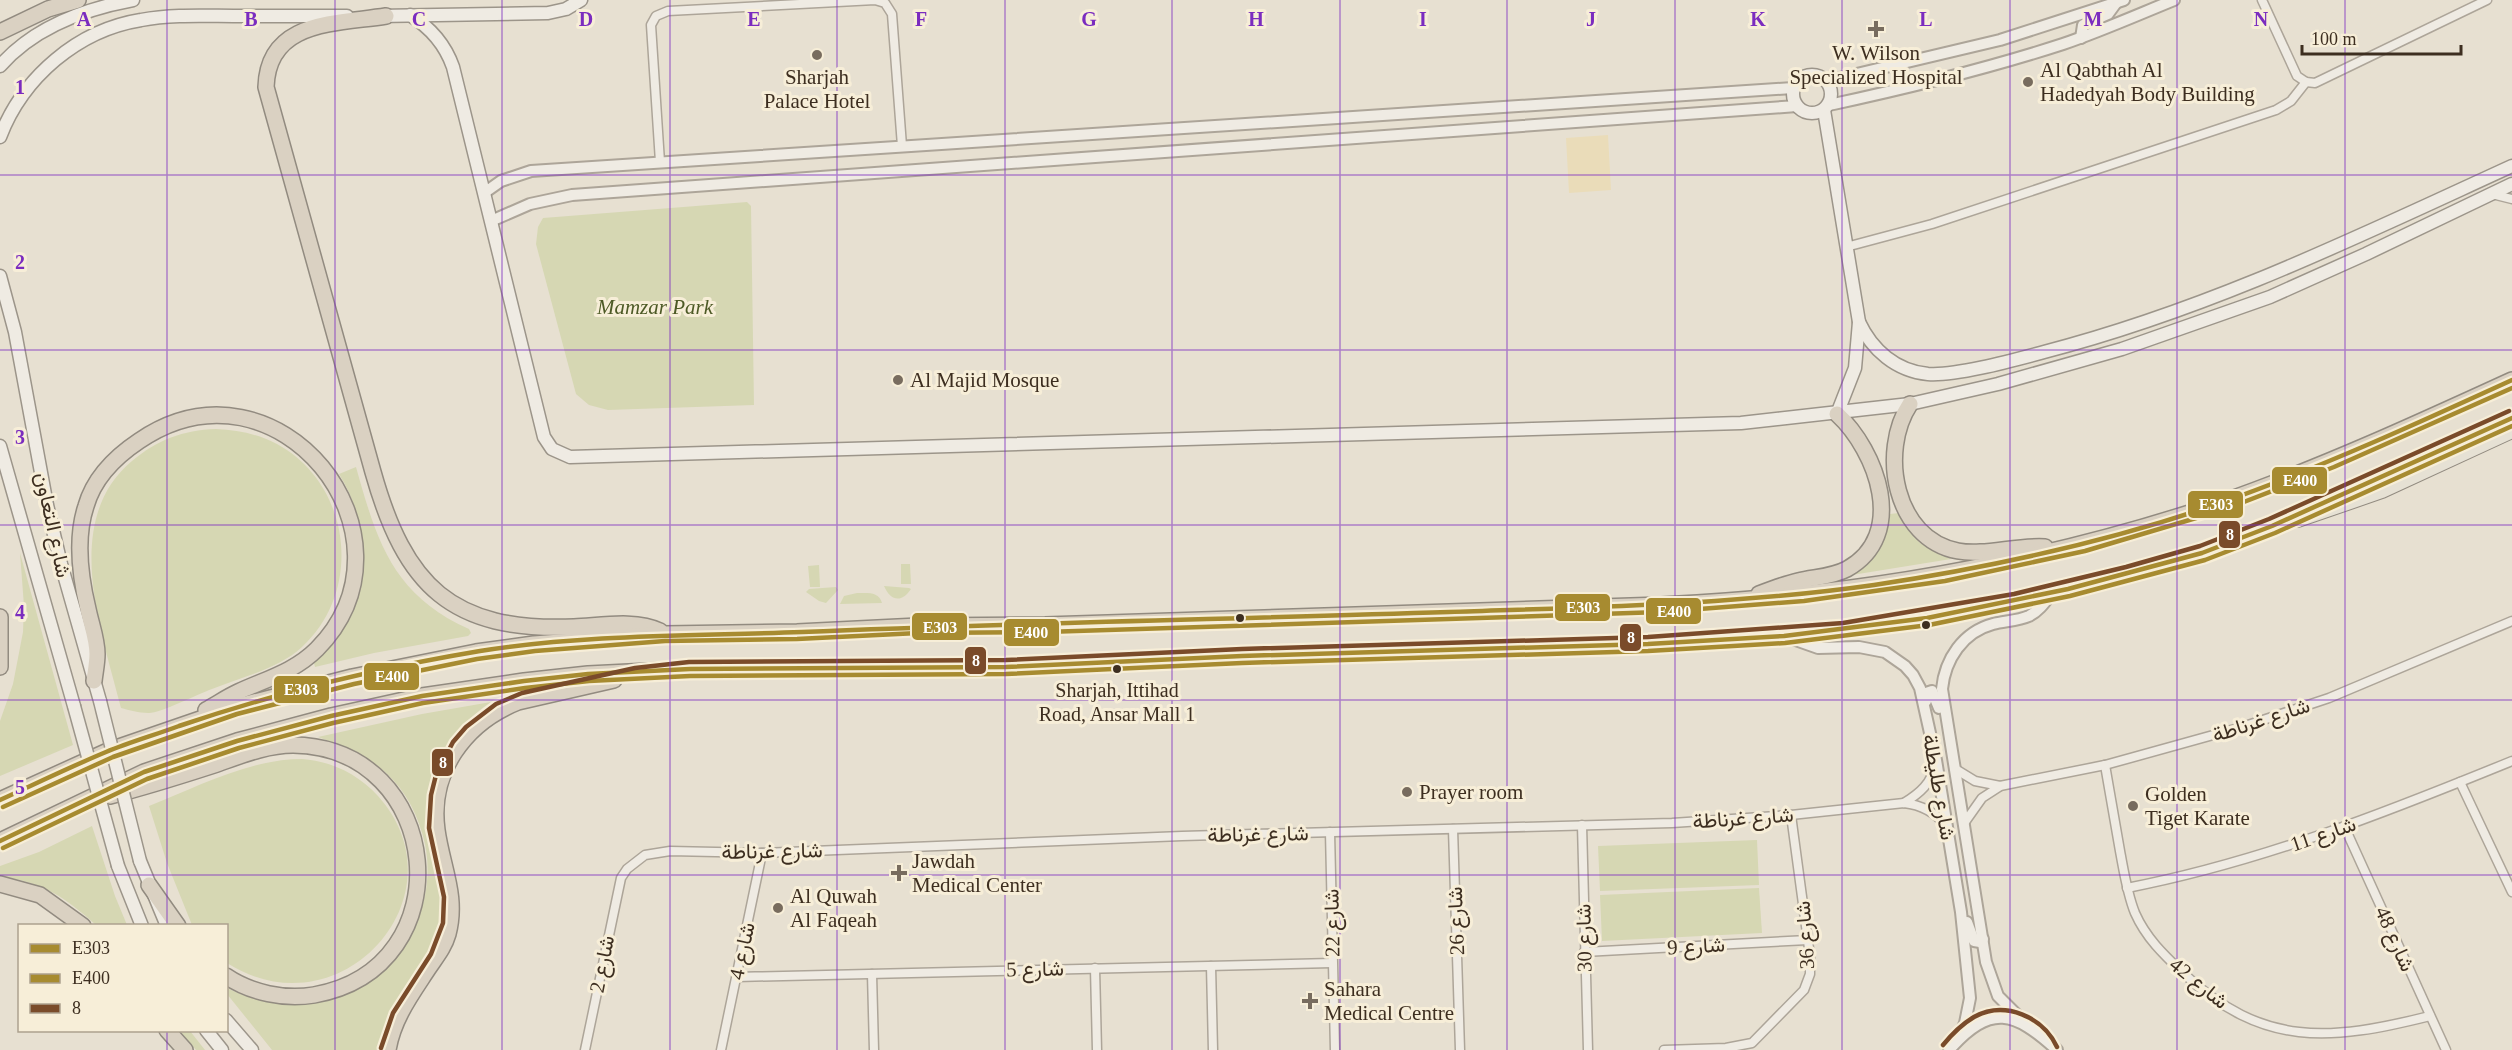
<svg xmlns="http://www.w3.org/2000/svg" width="2512" height="1050" font-family="'Times New Roman',Vazirmatn,serif">
<style>
.green{fill:#d6d7b3}
.sand{fill:#eadcb9}
.lines{fill:none;stroke-linecap:round;stroke-linejoin:round}
.minor-casing{stroke:#ada599;stroke-width:11}
.tertiary-casing{stroke:#ada599;stroke-width:14}
.secondary-casing{stroke:#9c958a;stroke-width:15}
.primary-casing{stroke:#928b80;stroke-width:16}
.motorway-casing{stroke:#928b80;stroke-width:18}
.minor{stroke:#efebe3;stroke-width:8}
.tertiary{stroke:#efebe3;stroke-width:10}
.secondary{stroke:#efebe3;stroke-width:12}
.primary{stroke:#e6e1d4;stroke-width:14}
.motorway{stroke:#dad1c2;stroke-width:15}
.secondary-bridge-casing{stroke:#9c958a;stroke-width:15;stroke-linecap:butt}
.secondary-bridge{stroke:#efebe3;stroke-width:12}
.bus-1-casing{stroke:#f7eed8;stroke-width:9}
.bus-2-casing{stroke:#f7eed8;stroke-width:9}
.bus-3-casing{stroke:#f7eed8;stroke-width:9}
.bus-1{stroke:#a78b30;stroke-width:4.5}
.bus-2{stroke:#a78b30;stroke-width:4.5}
.bus-3{stroke:#7a4b2a;stroke-width:4.5}
.grid{fill:none;stroke:#7b2cbf;stroke-width:1.5;stroke-opacity:0.55}
.poi-dot{fill:#786c5e;stroke:#f7eed8;stroke-width:2}
.bus-dot{fill:#3d2e20;stroke:#f7eed8;stroke-width:2}
.labels{text-anchor:middle;stroke-width:6;stroke-linejoin:round;paint-order:stroke}
.bus-label{font-size:20px;fill:#3d2e20;stroke:#f7eed8}
.poi-label{font-size:21px;fill:#3d2e20;stroke:#f7eed8;text-anchor:start}
.park-label{font-size:21px;font-style:italic;fill:#4d5a26;stroke:#f7eed8}
.street-label{font-size:21px;fill:#3d2e20;stroke:#f7eed8}
.grid-label{font-size:20px;text-anchor:middle;font-weight:bold;fill:#7b2cbf;stroke:#f7eed8;stroke-width:6;stroke-linejoin:round;paint-order:stroke}
.line-badge{stroke:#f7eed8;stroke-width:2}
.badge-label{font-size:16px;text-anchor:middle;font-weight:bold;fill:#fff}
</style>
<rect width="100%" height="100%" fill="#e7e0d1"/>
<g class="green">
<path d="M 747,202 L 751,206 L 754,405 L 608,410 L 589,405 L 576,394 L 536,244 L 538,227 L 543,218 Z"/>
<path d="M 216,429 C 238,430 258,434 277,444 C 351,484 364,590 302,647 C 278,669 242,677 212,689 C 198,694 159,714 148,713 C 139,713 129,710 121,708 C 102,632 60,521 132,461 C 157,440 183,430 216,429 Z"/>
<path d="M 356,467 C 377,542 393,595 469,629 L 471,633 L 468,636 L 374,653 L 315,667 L 314,663 C 369,615 377,534 339,474 Z"/>
<path d="M 1899,513 L 1907,529 L 1920,543 L 1951,559 L 1852,575 C 1874,559 1887,542 1890,514 Z"/>
<path d="M 20,553 L 73,745 L 0,776 L 0,721 L 13,684 L 23,632 L 24,606 Z"/>
<path d="M 901,564 L 910,564 L 911,584 L 901,584 Z"/>
<path d="M 819,565 L 820,587 L 810,587 L 808,566 Z"/>
<path d="M 884,586 L 909,588 L 911,589 C 901,604 890,600 884,586 Z"/>
<path d="M 836,587 L 838,590 L 826,603 L 819,601 L 806,592 L 809,589 Z"/>
<path d="M 857,593 C 867,593 879,591 882,603 L 840,604 L 844,596 Z"/>
<path d="M 491,702 C 446,732 418,785 431,839 C 438,870 449,898 439,929 C 432,952 415,971 402,991 C 390,1010 382,1029 378,1050 L 272,1050 L 227,994 L 227,988 C 246,997 266,1004 288,1004 C 373,1006 442,928 425,844 C 419,817 407,792 386,773 C 367,755 342,746 318,737 L 422,714 Z"/>
<path d="M 302,759 C 331,761 358,774 378,796 C 466,894 342,1036 227,963 L 226,926 L 192,925 L 167,863 L 149,806 C 197,787 249,759 302,759 Z"/>
<path d="M 92,826 L 115,896 L 127,925 L 96,925 C 66,898 42,881 0,877 L 0,866 L 39,852 Z"/>
<path d="M 1757,840 L 1759,885 L 1600,891 L 1598,846 Z"/>
<path d="M 1759,888 L 1762,933 L 1602,941 L 1600,895 Z"/>
<path d="M 180,1031 L 190,1031 L 205,1050 L 196,1050 Z"/>
</g>
<path class="sand" d="M 1608,135 L 1611,190 L 1569,193 L 1566,138 Z"/>
<g class="lines">
<defs>
<g id="minor">
<path d="M 2262,0 L 2297,76 L 2306,82 L 2315,83 L 2487,0"/>
<path d="M 660,162 L 651,25 L 656,16 L 668,11 L 875,0 L 885,3 L 892,14 L 902,146"/>
<path d="M 2492,194 L 2512,199"/>
<path d="M 1846,247 L 1932,224 L 2276,110 L 2291,101 L 2306,82"/>
<path d="M 2105,765 C 2110,794 2115,822 2120,851 C 2124,872 2127,893 2135,913 C 2146,938 2164,955 2183,973 C 2263,1048 2330,1041 2430,1016"/>
<path d="M 1957,770 L 1975,781 L 2000,786 L 2105,765 L 2242,727 L 2329,698 L 2512,621"/>
<path d="M 2460,782 L 2512,892"/>
<path d="M 1904,803 C 1920,793 1932,783 1935,764"/>
<path d="M 1965,822 L 1982,798 L 1999,787"/>
<path d="M 1582,825 L 1588,1050"/>
<path d="M 2345,828 L 2446,1050"/>
<path d="M 1453,829 L 1460,1050"/>
<path d="M 1330,832 L 1335,1050"/>
<path d="M 2127,888 C 2261,862 2387,812 2512,761"/>
<path d="M 1584,952 L 1808,940"/>
<path d="M 1211,966 L 1213,1050"/>
<path d="M 1095,968 L 1097,1050"/>
<path d="M 872,974 L 874,1050"/>
<path d="M 737,977 L 1332,963"/>
<path d="M 585,1050 L 621,878 L 627,869 L 645,855 L 670,851 L 762,853 L 1182,836 L 1672,823 L 1791,815 L 1904,803 C 1922,805 1935,812 1946,826"/>
<path d="M 721,1050 L 762,853"/>
<path d="M 1664,1050 L 1726,1048 L 1752,1043 L 1804,990 L 1810,974 L 1810,956 L 1791,815"/>
</g>
<g id="tertiary">
<path d="M 2081,38 L 2083,25 L 2108,14 L 2116,3"/>
<path d="M 1827,81 L 2000,40 L 2124,0"/>
<path d="M 1829,105 C 1908,88 1986,69 2063,44 C 2101,31 2137,15 2174,0"/>
<path d="M 484,193 L 501,181 L 531,171 L 1793,88"/>
<path d="M 491,221 L 530,204 L 572,195 L 1797,106"/>
<path d="M 1784,636 L 1818,648 L 1859,647 L 1885,652 L 1905,666 L 1913,675 L 1920,688 L 1936,760 L 1961,912 L 1970,998 L 1965,1023 L 1958,1039"/>
<path d="M 1926,701 L 1926,693 L 1932,691 L 1939,708"/>
<path d="M 1967,922 L 1974,941 L 1980,942 L 1983,939"/>
<path d="M 2025,1023 L 1998,996 L 1986,962 L 1942,689 C 1945,659 1963,632 1993,624 C 2004,621 2018,621 2029,616 C 2039,611 2045,602 2052,593"/>
<path d="M 1949,1050 C 1991,1003 2014,1011 2057,1050"/>
</g>
<g id="secondary">
<path d="M 410,15 C 431,28 445,44 453,67 L 544,437 L 552,449 L 570,457 L 1741,423 L 1910,404 L 1998,384 L 2122,349 L 2270,297 L 2366,254 L 2512,184"/>
<path d="M 379,16 L 548,13 L 566,9 L 581,0"/>
<path d="M 0,66 C 34,27 84,9 133,0"/>
<circle cx="1812" cy="94" r="19"/>
<path d="M 1824,110 L 1859,322 L 1855,368 L 1837,414"/>
<path d="M 0,137 C 23,77 78,30 141,20 C 173,14 205,16 237,16 C 274,16 310,16 347,16"/>
<path d="M 0,276 L 15,332 L 47,505 L 61,564 L 100,701"/>
<path d="M 1859,322 C 1872,350 1896,371 1928,374 C 1957,376 2014,360 2044,352 C 2210,309 2357,237 2512,166"/>
<path d="M 0,446 L 74,706"/>
<path d="M 140,861 L 167,926"/>
<path d="M 118,866 L 142,926"/>
<path d="M 226,1020 L 252,1050"/>
<path d="M 206,1030 L 222,1050"/>
</g>
<path id="primary" d="M 2298,520 L 2382,491 L 2512,431"/>
<g id="motorway">
<path d="M 386,16 C 336,24 268,20 266,87 L 373,472 C 405,586 451,632 574,627 C 600,626 635,619 660,631"/>
<path d="M 0,32 L 48,9 L 78,0"/>
<path d="M 1910,404 C 1879,451 1894,539 1958,551 C 1983,556 2017,545 2045,547"/>
<path d="M 1759,594 C 1772,589 1785,584 1798,581 C 1815,577 1832,577 1847,569 C 1908,535 1877,451 1837,414"/>
<path d="M 0,617 L 0,667"/>
<path d="M 94,681 C 95,672 97,663 97,654 C 97,639 91,624 88,609 C 80,576 75,539 86,506 C 94,478 115,457 139,441 C 278,346 428,536 317,649 C 294,672 266,679 238,692 C 227,697 217,704 206,710"/>
<path d="M 110,796 C 145,787 180,776 214,765 C 240,756 266,745 293,745 C 444,747 466,968 314,995 C 285,1000 251,993 226,976"/>
<path d="M 0,800 L 110,750 L 235,707 L 352,677 L 476,652 L 534,644 L 665,634 L 797,632 L 918,626 L 1045,625 L 1661,605 C 1851,596 2039,564 2220,503 C 2320,468 2416,424 2512,380"/>
<path d="M 0,841 L 144,772 L 237,741 L 331,716 L 422,696 L 524,681 L 588,674 L 690,669 L 1006,667 L 1242,656 L 1648,644 L 1784,636 L 1927,618 L 2068,589 L 2202,553 L 2272,526 L 2512,418"/>
<path d="M 0,884 L 40,895 L 83,926"/>
<path d="M 149,885 L 178,926"/>
<path d="M 167,1030 L 185,1050"/>
<path d="M 388,1050 C 393,1019 411,995 428,969 C 436,957 444,948 448,934 C 458,896 442,867 437,830 C 429,772 465,723 518,702 L 614,680"/>
</g>
</defs>
<use href="#minor" class="minor-casing"/>
<use href="#tertiary" class="tertiary-casing"/>
<use href="#secondary" class="secondary-casing"/>
<use href="#primary" class="primary-casing"/>
<use href="#motorway" class="motorway-casing"/>
<use href="#minor" class="minor"/>
<use href="#tertiary" class="tertiary"/>
<use href="#secondary" class="secondary"/>
<use href="#primary" class="primary"/>
<use href="#motorway" class="motorway"/>
<defs>
<g id="secondary-bridge">
<path d="M 100,701 L 140,861"/>
<path d="M 74,706 L 118,866"/>
</g>
</defs>
<use href="#secondary-bridge" class="secondary-bridge-casing"/>
<use href="#secondary-bridge" class="secondary-bridge"/>
<defs>
<g id="bus-1">
<path d="M 0,800 C 35,784 70,767 106,752 C 130,742 155,735 179,726 C 276,693 378,668 480,651 C 587,634 695,636 802,632 C 1018,623 1233,619 1449,612 C 1591,607 1733,605 1874,585 C 1993,567 2113,541 2226,501 C 2324,466 2418,423 2512,380"/>
<path d="M 0,841 L 144,772 L 237,741 L 331,716 L 422,696 L 524,681 L 588,674 L 690,669 L 1006,667 L 1242,656 L 1648,644 L 1784,636 L 1927,618 L 2068,589 L 2202,553 L 2272,526 L 2512,418"/>
</g>
<g id="bus-2">
<path d="M 3,807 L 113,757 L 237,714 L 354,684 L 477,659 L 535,651 L 665,641 L 797,639 L 918,633 L 1045,632 L 1661,612 L 1804,601 L 1945,581 L 2085,551 L 2223,510 L 2334,467 L 2512,388"/>
<path d="M 3,848 L 147,779 L 239,748 L 333,723 L 423,703 L 525,688 L 589,681 L 690,676 L 1006,674 L 1242,663 L 1648,651 L 1785,643 L 1929,625 L 2070,596 L 2205,560 L 2275,533 L 2512,426"/>
</g>
<g id="bus-3">
<path d="M 1943,1045 C 1952,1034 1962,1024 1974,1017 C 2005,1000 2043,1017 2057,1047"/>
<path d="M 381,1048 L 393,1013 L 431,954 L 443,923 L 444,897 L 429,828 L 431,795 L 436,775 L 453,742 L 466,727 L 496,704 L 522,693 L 635,668 L 689,662 L 1006,660 L 1242,649 L 1648,637 L 1843,623 L 2014,594 L 2126,567 L 2200,546 L 2269,519 L 2509,411"/>
</g>
</defs>
<use href="#bus-1" class="bus-1-casing"/>
<use href="#bus-2" class="bus-2-casing"/>
<use href="#bus-3" class="bus-3-casing"/>
<use href="#bus-1" class="bus-1"/>
<use href="#bus-2" class="bus-2"/>
<use href="#bus-3" class="bus-3"/>
</g>
<path class="grid" d="M 167,0 L 167,926M 335,0 L 335,1050M 502,0 L 502,1050M 670,0 L 670,1050M 837,0 L 837,1050M 1005,0 L 1005,1050M 1172,0 L 1172,1050M 1340,0 L 1340,1050M 1507,0 L 1507,1050M 1675,0 L 1675,1050M 1842,0 L 1842,1050M 2010,0 L 2010,1050M 2177,0 L 2177,1050M 2345,0 L 2345,1050M 0,175 L 2512,175M 0,350 L 2512,350M 0,525 L 2512,525M 0,700 L 2512,700M 0,875 L 2512,875M 167,1030 L 167,1050"/>
<g class="poi-dot">
<path d="M1873 20h6v6h6v6h-6v6h-6v-6h-6v-6h6z"/>
<circle cx="817" cy="55" r="6"/>
<circle cx="2028" cy="82" r="6"/>
<circle cx="898" cy="380" r="6"/>
<circle cx="1407" cy="792" r="6"/>
<circle cx="2133" cy="806" r="6"/>
<path d="M896 864h6v6h6v6h-6v6h-6v-6h-6v-6h6z"/>
<circle cx="778" cy="908" r="6"/>
<path d="M1307 992h6v6h6v6h-6v6h-6v-6h-6v-6h6z"/>
</g>
<g class="bus-dot">
<circle cx="1240" cy="618" r="5"/>
<circle cx="1926" cy="625" r="5"/>
<circle cx="1117" cy="669" r="5"/>
</g>
<g class="labels">
<g class="bus-label">
<text x="1117" y="697">Sharjah, Ittihad<tspan x="1117" dy="24">Road, Ansar Mall 1</tspan></text>
</g>
<g class="poi-label">
<text x="1876" y="60" text-anchor="middle">W. Wilson<tspan x="1876" dy="24">Specialized Hospital</tspan></text>
<text x="2040" y="77">Al Qabthah Al<tspan x="2040" dy="24">Hadedyah Body Building</tspan></text>
<text x="817" y="84" text-anchor="middle">Sharjah<tspan x="817" dy="24">Palace Hotel</tspan></text>
<text x="910" y="387">Al Majid Mosque</text>
<text x="1419" y="799">Prayer room</text>
<text x="2145" y="801">Golden<tspan x="2145" dy="24">Tiget Karate</tspan></text>
<text x="912" y="868">Jawdah<tspan x="912" dy="24">Medical Center</tspan></text>
<text x="790" y="903">Al Quwah<tspan x="790" dy="24">Al Faqeah</tspan></text>
<text x="1324" y="996">Sahara<tspan x="1324" dy="24">Medical Centre</tspan></text>
</g>
<g class="park-label">
<text x="655" y="314">Mamzar Park</text>
</g>
<g class="street-label">
<text transform="translate(53 525) rotate(78)" y="7">شارع التعاون</text>
<text transform="translate(2261 720) rotate(-18)" y="7">شارع غرناطة</text>
<text transform="translate(1939 787) rotate(80)" y="7">شارع طليطلة</text>
<text transform="translate(1743 818) rotate(-4)" y="7">شارع غرناطة</text>
<text transform="translate(1258 834) rotate(-1)" y="7">شارع غرناطة</text>
<text transform="translate(2323 834) rotate(-19)" y="7">شارع 11</text>
<text transform="translate(772 851) rotate(-1)" y="7">شارع غرناطة</text>
<text transform="translate(1456 921) rotate(-92)" y="7">شارع 26</text>
<text transform="translate(1332 923) rotate(-91)" y="7">شارع 22</text>
<text transform="translate(1805 935) rotate(-94)" y="7">شارع 36</text>
<text transform="translate(1584 938) rotate(-91)" y="7">شارع 30</text>
<text transform="translate(2395 939) rotate(66)" y="7">شارع 48</text>
<text transform="translate(1696 946) rotate(-3)" y="7">شارع 9</text>
<text transform="translate(742 951) rotate(-78)" y="7">شارع 4</text>
<text transform="translate(602 964) rotate(-79)" y="7">شارع 2</text>
<text transform="translate(1035 969) rotate(-1)" y="7">شارع 5</text>
<text transform="translate(2199 983) rotate(39)" y="7">شارع 42</text>
</g>
</g>
<g class="grid-label">
<text x="84" y="26">A</text>
<text x="251" y="26">B</text>
<text x="419" y="26">C</text>
<text x="586" y="26">D</text>
<text x="754" y="26">E</text>
<text x="921" y="26">F</text>
<text x="1089" y="26">G</text>
<text x="1256" y="26">H</text>
<text x="1423" y="26">I</text>
<text x="1591" y="26">J</text>
<text x="1758" y="26">K</text>
<text x="1926" y="26">L</text>
<text x="2093" y="26">M</text>
<text x="2261" y="26">N</text>
<text x="20" y="94">1</text>
<text x="20" y="269">2</text>
<text x="20" y="444">3</text>
<text x="20" y="619">4</text>
<text x="20" y="794">5</text>
</g>
<g class="line-badge">
<rect x="2271" y="466" width="57" height="29" rx="6" fill="#a78b30"/>
<rect x="2187" y="490" width="57" height="29" rx="6" fill="#a78b30"/>
<rect x="2218" y="520" width="23" height="29" rx="6" fill="#7a4b2a"/>
<rect x="1554" y="593" width="57" height="29" rx="6" fill="#a78b30"/>
<rect x="1645" y="597" width="57" height="28" rx="6" fill="#a78b30"/>
<rect x="911" y="612" width="57" height="29" rx="6" fill="#a78b30"/>
<rect x="1003" y="618" width="57" height="29" rx="6" fill="#a78b30"/>
<rect x="1619" y="623" width="23" height="29" rx="6" fill="#7a4b2a"/>
<rect x="964" y="646" width="23" height="29" rx="6" fill="#7a4b2a"/>
<rect x="363" y="662" width="57" height="29" rx="6" fill="#a78b30"/>
<rect x="273" y="675" width="57" height="29" rx="6" fill="#a78b30"/>
<rect x="431" y="748" width="23" height="29" rx="6" fill="#7a4b2a"/>
</g>
<g class="badge-label">
<text x="2300" y="486">E400</text>
<text x="2216" y="510">E303</text>
<text x="2230" y="540">8</text>
<text x="1583" y="613">E303</text>
<text x="1674" y="617">E400</text>
<text x="940" y="633">E303</text>
<text x="1031" y="638">E400</text>
<text x="1631" y="643">8</text>
<text x="976" y="666">8</text>
<text x="392" y="682">E400</text>
<text x="301" y="695">E303</text>
<text x="443" y="768">8</text>
</g>
<rect x="18" y="924" width="210" height="108" fill="#f7eed8" stroke="#ada18e" stroke-width="1.5"/>
<rect x="30" y="944" width="30" height="9" fill="#a78b30" stroke="#ada18e" stroke-width="1.5"/>
<text x="72" y="954" font-size="18" fill="#3d2e20">E303</text>
<rect x="30" y="974" width="30" height="9" fill="#a78b30" stroke="#ada18e" stroke-width="1.5"/>
<text x="72" y="984" font-size="18" fill="#3d2e20">E400</text>
<rect x="30" y="1004" width="30" height="9" fill="#7a4b2a" stroke="#ada18e" stroke-width="1.5"/>
<text x="72" y="1014" font-size="18" fill="#3d2e20">8</text>
<path d="M2302 45v9h159v-9" fill="none" stroke="#3d2e20" stroke-width="3"/>
<text x="2311" y="45" font-size="18" fill="#3d2e20" stroke="#f7eed8" stroke-width="4.5" paint-order="stroke">100 m</text>
</svg>
